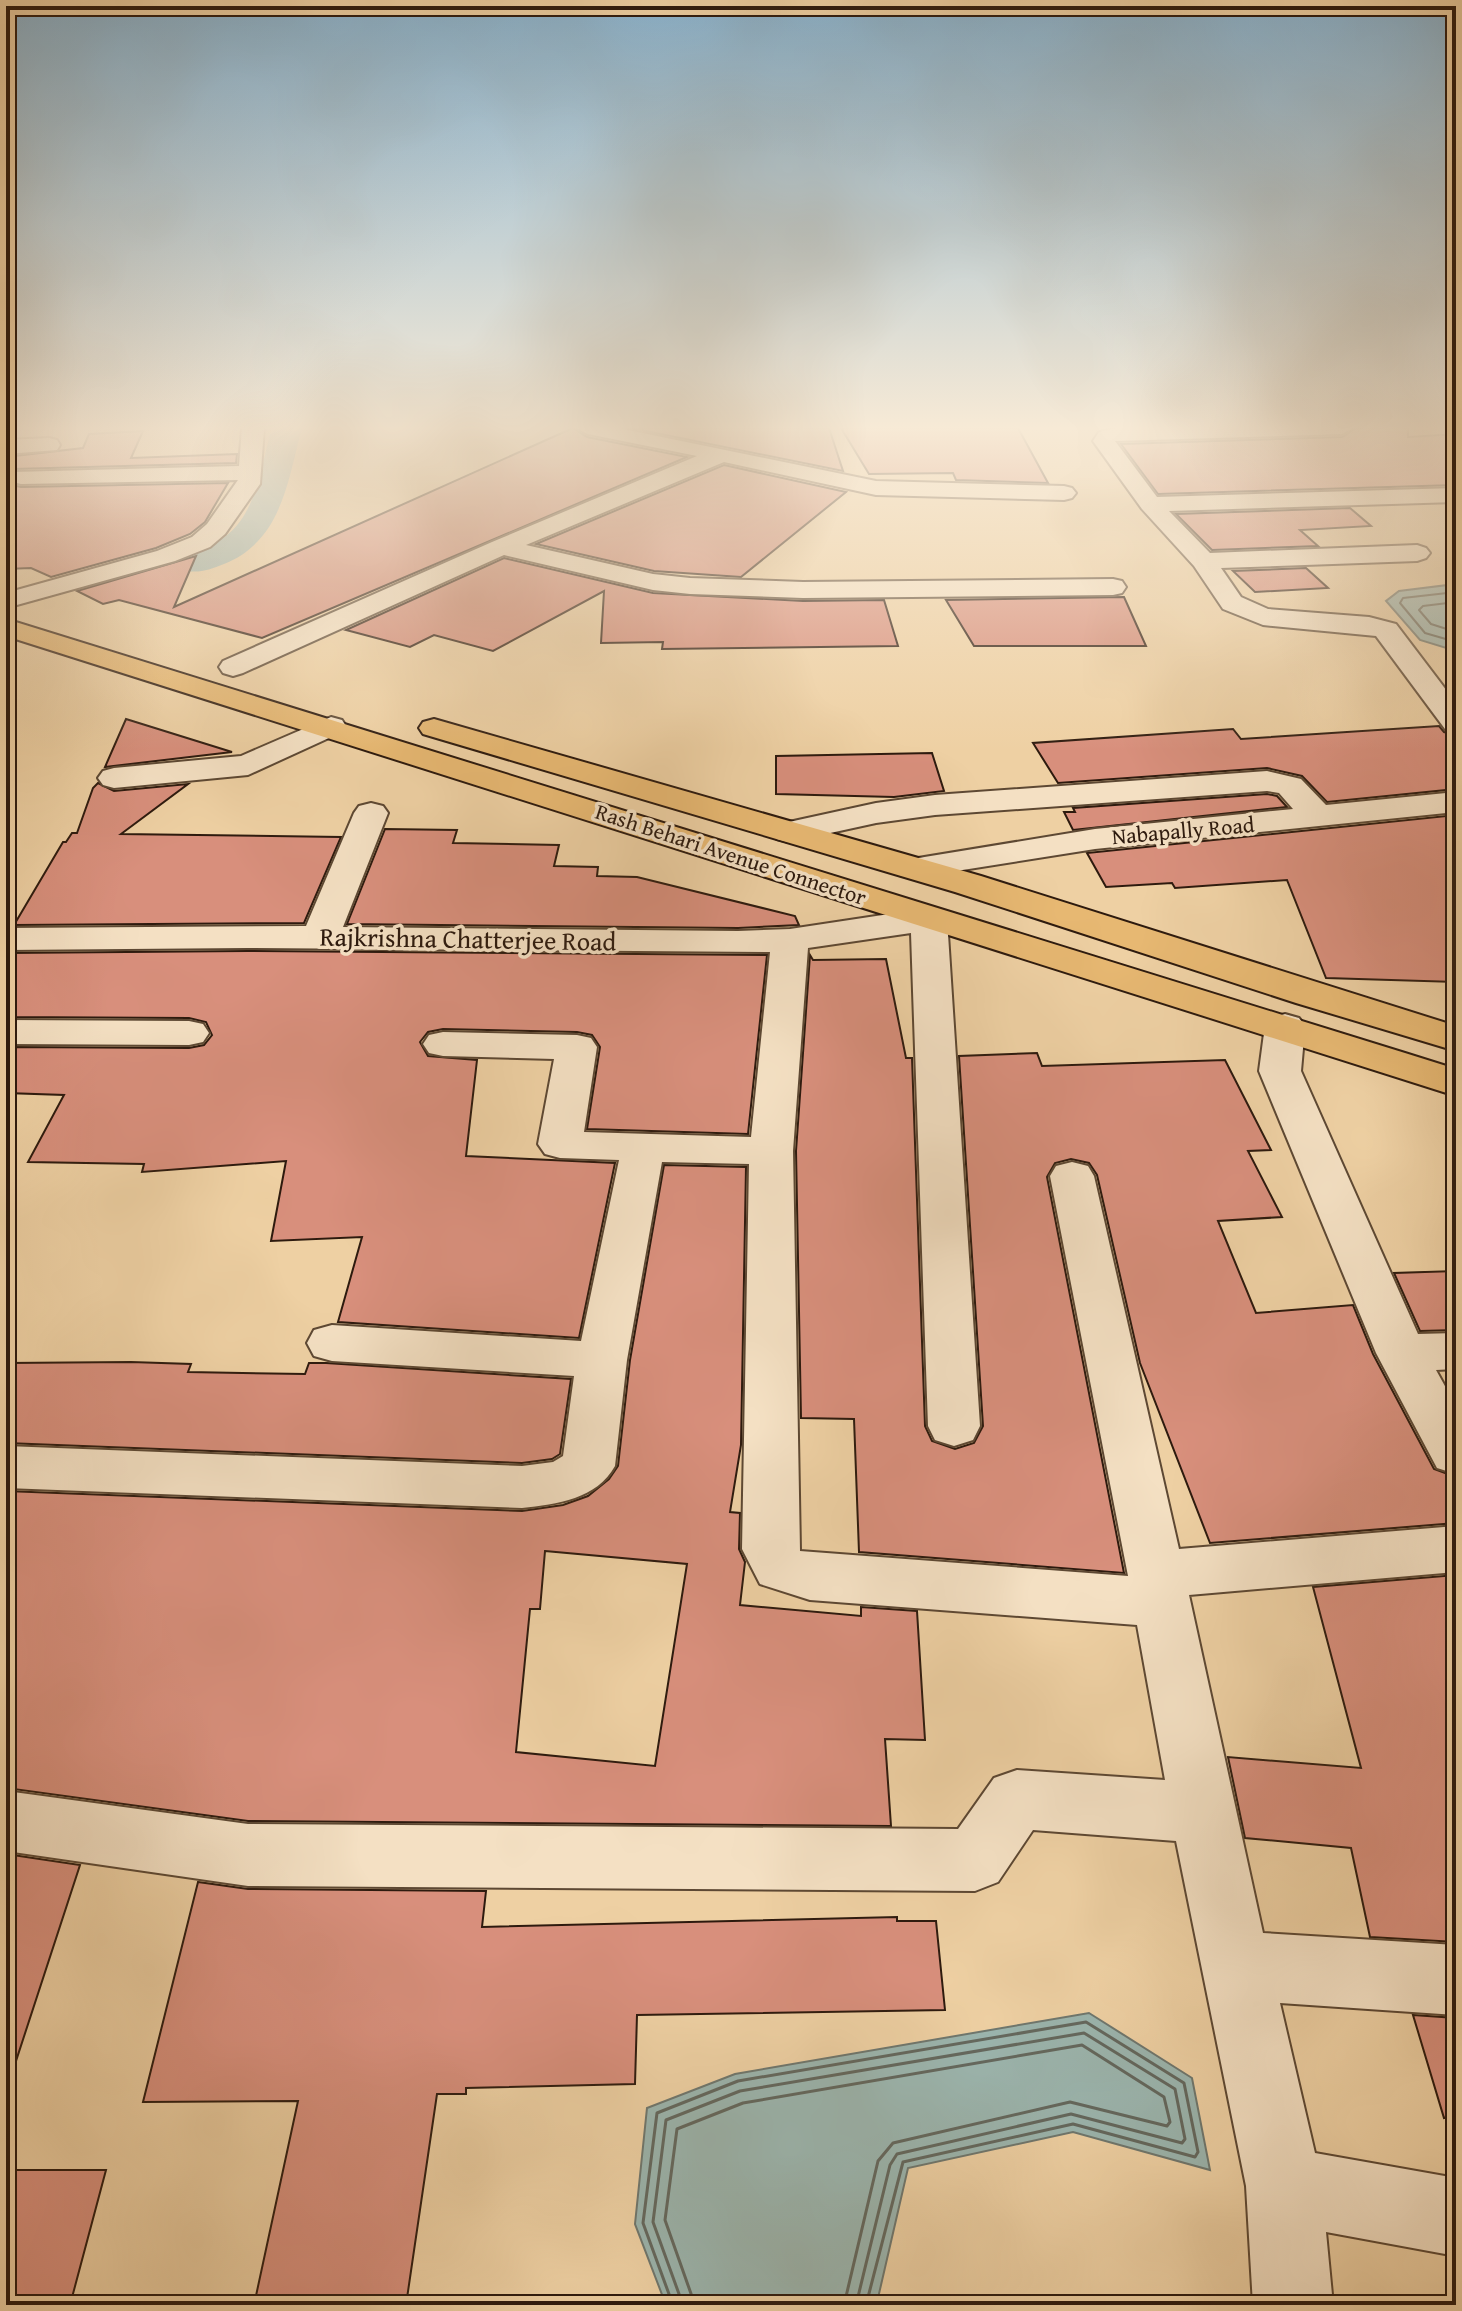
<svg xmlns="http://www.w3.org/2000/svg" width="1462" height="2311" font-family="'Gentium Book Plus',serif">
<style>
.water{fill:#9bb5ae;stroke:#6f776e;stroke-width:2}
.lines{fill:none;stroke-linecap:round;stroke-linejoin:round}
.shore-far1{stroke:#64685e;stroke-width:2}
.shore{stroke:#64685e;stroke-width:3}
.canal{fill:#9bb5ae;fill-rule:evenodd}
.building{fill:#d88f7c;stroke:#2d1a0e;stroke-width:2;fill-rule:evenodd}
.minor-casing{stroke:#5d4833;stroke-width:4}
.major-casing{stroke:#2d1a0e;stroke-width:4}
.minor{fill:#f4e0c3;fill-rule:evenodd}
.major{fill:#e7b872;fill-rule:evenodd}
.labels{text-anchor:middle;stroke-width:7;stroke-linejoin:round;paint-order:stroke}
.far-street-label{font-size:22px;fill:#2d1a0e;stroke:#f4e0c3}
.street-label{font-size:26px;fill:#2d1a0e;stroke:#f4e0c3}
</style>
<rect width="100%" height="100%" fill="#eed0a3"/>
<filter id="stains"><feTurbulence type="fractalNoise" baseFrequency=".0025" numOctaves="4"/><feColorMatrix values="0 0 0 0 .2 0 0 0 0 .09 0 0 0 0 .02 0 0 0 .5 -.17"/></filter>
<radialGradient id="worn" r=".72"><stop offset=".6" stop-color="#630" stop-opacity="0"/><stop offset="1" stop-color="#630" stop-opacity=".3"/></radialGradient>
<g class="water">
<path d="M 1456,584 L 1456,651 L 1420,640 L 1386,601 L 1399,591 Z"/>
<path d="M 1089,2013 L 1192,2078 L 1210,2170 L 1073,2132 L 908,2168 L 878,2298 L 871,2305 L 666,2305 L 635,2224 L 647,2108 L 735,2074 Z"/>
</g>
<g class="lines">
<g class="shore-far1">
<path d="M 1456,592 L 1403,598 L 1400,603 L 1425,633 L 1456,642"/>
<path d="M 1456,602 L 1423,606 L 1419,610 L 1431,624 L 1456,632"/>
</g>
<g class="shore">
<path d="M 673,2305 L 643,2223 L 657,2113 L 738,2081 L 1086,2022 L 1184,2083 L 1198,2152 L 1195,2157 L 1073,2124 L 903,2162 L 866,2305"/>
<path d="M 683,2305 L 653,2222 L 666,2120 L 740,2091 L 1084,2033 L 1175,2089 L 1185,2139 L 1182,2143 L 1071,2114 L 897,2154 L 890,2165 L 856,2305"/>
<path d="M 695,2305 L 665,2220 L 677,2129 L 743,2103 L 1082,2045 L 1164,2097 L 1170,2122 L 1167,2126 L 1070,2102 L 893,2143 L 878,2161 L 844,2305"/>
</g>
<path class="canal" d="M 276,428 L 304,428 L 300,435 C 287,487 279,542 224,564 C 209,570 198,574 182,570 L 177,563 C 186,549 206,548 220,540 C 255,519 260,471 270,435 Z"/>
</g>
<g class="building">
<path d="M 573,428 L 587,437 L 687,457 L 262,638 L 119,600 L 103,604 L 77,591 L 196,556 L 174,607 Z"/>
<path d="M 631,428 L 829,428 L 843,471 Z"/>
<path d="M 841,428 L 1018,428 L 1048,483 L 956,480 L 953,473 L 869,474 Z"/>
<path d="M 1356,428 L 1408,428 L 1408,437 L 1456,434 L 1456,485 L 1158,494 L 1121,444 L 1342,437 Z"/>
<path d="M 143,431 L 131,458 L 237,454 L 236,463 L 13,469 L 7,479 L 12,485 L 21,487 L 228,483 L 205,522 L 190,534 L 156,548 L 51,577 L 31,568 L 6,569 L 6,457 L 83,448 L 89,434 Z"/>
<path d="M 724,465 L 846,492 L 741,577 L 654,571 L 536,544 Z"/>
<path d="M 1350,508 L 1371,526 L 1300,530 L 1318,546 L 1212,550 L 1176,514 Z"/>
<path d="M 504,558 L 653,593 L 803,601 L 884,600 L 898,646 L 662,649 L 663,642 L 601,643 L 604,591 L 493,651 L 434,635 L 410,647 L 346,630 Z"/>
<path d="M 1306,568 L 1328,588 L 1255,592 L 1233,571 Z"/>
<path d="M 1124,597 L 1146,646 L 974,646 L 946,600 Z"/>
<path d="M 126,719 L 232,752 L 105,767 Z"/>
<path d="M 1439,726 L 1444,732 L 1456,735 L 1456,789 L 1327,802 L 1302,776 L 1267,768 L 1058,783 L 1033,743 L 1233,729 L 1241,739 Z"/>
<path d="M 932,753 L 944,791 L 894,797 L 776,794 L 776,756 Z"/>
<path d="M 98,783 L 114,791 L 188,784 L 121,834 L 341,837 L 304,923 L 14,925 L 63,842 L 66,842 L 72,833 L 77,833 L 93,788 Z"/>
<path d="M 1267,794 L 1277,796 L 1287,807 L 1073,830 L 1064,812 L 1075,812 L 1073,808 Z"/>
<path d="M 1456,815 L 1456,982 L 1326,978 L 1287,880 L 1175,888 L 1172,883 L 1106,887 L 1087,853 Z"/>
<path d="M 385,829 L 457,830 L 453,843 L 559,845 L 554,866 L 598,867 L 597,876 L 637,877 L 795,916 L 799,925 L 738,928 L 347,924 Z"/>
<path d="M 247,951 L 767,955 L 748,1134 L 587,1129 L 600,1047 L 592,1035 L 577,1032 L 443,1029 L 428,1032 L 420,1042 L 428,1056 L 477,1060 L 466,1156 L 615,1163 L 579,1338 L 338,1322 L 362,1237 L 271,1241 L 286,1161 L 142,1172 L 144,1164 L 28,1162 L 64,1095 L 6,1093 L 6,1047 L 189,1048 L 204,1045 L 212,1035 L 206,1022 L 189,1018 L 6,1017 L 6,953 Z"/>
<path d="M 810,955 L 813,960 L 886,959 L 906,1058 L 912,1058 L 925,1426 L 932,1441 L 955,1449 L 974,1443 L 983,1426 L 959,1056 L 1037,1053 L 1042,1066 L 1225,1060 L 1271,1150 L 1248,1151 L 1282,1217 L 1218,1221 L 1256,1313 L 1353,1305 L 1373,1354 L 1434,1469 L 1456,1477 L 1456,1523 L 1210,1543 L 1140,1363 L 1097,1175 L 1089,1163 L 1071,1159 L 1055,1163 L 1047,1177 L 1124,1573 L 859,1552 L 854,1419 L 801,1418 L 796,1151 Z"/>
<path d="M 664,1165 L 746,1167 L 741,1445 L 730,1512 L 740,1513 L 739,1549 L 745,1562 L 740,1605 L 861,1616 L 861,1607 L 917,1611 L 925,1740 L 885,1739 L 891,1826 L 248,1821 L 6,1788 L 6,1491 L 522,1511 L 563,1505 L 588,1496 L 609,1479 L 618,1466 L 630,1360 ZM 545,1551 L 687,1564 L 655,1766 L 516,1752 L 530,1609 L 540,1609 Z"/>
<path d="M 1456,1271 L 1456,1330 L 1420,1331 L 1394,1273 Z"/>
<path d="M 131,1362 L 191,1364 L 188,1372 L 305,1374 L 309,1363 L 326,1363 L 571,1379 L 560,1454 L 552,1459 L 522,1463 L 6,1443 L 6,1363 Z"/>
<path d="M 1456,1575 L 1456,1942 L 1370,1937 L 1351,1848 L 1245,1838 L 1228,1757 L 1361,1768 L 1313,1587 Z"/>
<path d="M 6,1854 L 80,1865 L 15,2064 L 6,2062 Z"/>
<path d="M 198,1882 L 248,1889 L 486,1891 L 482,1927 L 897,1917 L 897,1921 L 936,1921 L 945,2010 L 637,2015 L 635,2084 L 466,2088 L 466,2094 L 437,2094 L 406,2305 L 254,2305 L 298,2101 L 143,2102 Z"/>
<path d="M 1413,2015 L 1456,2018 L 1456,2116 L 1444,2118 Z"/>
<path d="M 6,2170 L 106,2170 L 70,2305 L 6,2305 Z"/>
</g>
<g class="lines">
<defs>
<g id="minor">
<path d="M 242,428 L 264,428 L 260,484 L 225,534 L 210,547 L 175,561 L 6,608 L 6,593 L 157,551 L 192,537 L 207,524 L 238,480 L 21,484 L 13,482 L 10,477 L 13,472 L 239,466 Z"/>
<path d="M 577,428 L 618,428 L 876,481 L 1064,486 L 1072,488 L 1076,493 L 1072,498 L 1064,500 L 876,495 L 724,462 L 526,545 L 653,574 L 690,578 L 803,582 L 1113,579 L 1122,581 L 1126,587 L 1122,593 L 1113,595 L 803,598 L 690,594 L 653,590 L 504,555 L 243,673 L 233,676 L 223,673 L 219,667 L 223,661 L 492,542 L 697,456 L 588,434 Z"/>
<path d="M 1117,428 L 1353,428 L 1342,434 L 1115,441 L 1157,497 L 1456,488 L 1456,502 L 1169,511 L 1210,553 L 1417,545 L 1426,548 L 1430,553 L 1426,558 L 1417,561 L 1221,568 L 1241,597 L 1268,609 L 1369,617 L 1396,624 L 1456,703 L 1456,732 L 1445,729 L 1376,636 L 1263,625 L 1223,609 L 1194,566 L 1142,509 L 1093,441 L 1099,432 Z"/>
<path d="M 49,438 L 57,440 L 60,445 L 57,450 L 6,454 L 6,440 Z"/>
<path d="M 331,717 L 342,720 L 346,726 L 342,732 L 248,775 L 114,788 L 103,785 L 98,778 L 103,771 L 114,768 L 241,756 Z"/>
<path d="M 1267,771 L 1301,779 L 1326,805 L 1456,792 L 1456,812 L 1095,849 L 912,878 L 900,875 L 895,868 L 900,861 L 1095,829 L 1293,809 L 1279,793 L 1267,791 L 935,815 L 876,823 L 789,842 L 777,839 L 772,832 L 777,825 L 789,822 L 876,803 L 935,795 Z"/>
<path d="M 371,803 L 383,806 L 388,813 L 343,927 L 738,931 L 790,929 L 929,908 L 942,911 L 947,919 L 980,1426 L 973,1440 L 954,1446 L 935,1440 L 928,1426 L 911,933 L 808,948 L 793,1151 L 800,1551 L 1128,1576 L 1050,1176 L 1056,1166 L 1072,1162 L 1088,1166 L 1094,1176 L 1179,1549 L 1456,1526 L 1456,1572 L 1189,1595 L 1263,1933 L 1456,1945 L 1456,2015 L 1280,2003 L 1315,2153 L 1456,2178 L 1456,2256 L 1326,2232 L 1333,2305 L 1253,2305 L 1246,2186 L 1176,1841 L 1033,1830 L 998,1882 L 975,1891 L 248,1886 L 6,1851 L 6,1791 L 248,1824 L 958,1829 L 994,1778 L 1017,1770 L 1165,1780 L 1137,1625 L 810,1600 L 760,1584 L 742,1549 L 749,1164 L 662,1162 L 627,1360 L 615,1466 C 597,1499 557,1504 522,1508 L 6,1488 L 6,1446 L 522,1466 L 553,1462 L 563,1456 L 574,1376 L 332,1361 L 314,1356 L 307,1343 L 314,1330 L 332,1325 L 581,1341 L 619,1160 L 560,1158 L 545,1154 L 538,1144 L 554,1059 L 443,1056 L 429,1053 L 423,1044 L 429,1035 L 443,1032 L 577,1035 L 591,1038 L 597,1047 L 584,1132 L 751,1137 L 770,952 L 247,948 L 6,950 L 6,928 L 306,926 L 354,813 L 359,806 Z"/>
<path d="M 1285,1014 L 1299,1018 L 1305,1026 L 1301,1071 L 1418,1334 L 1456,1333 L 1456,1369 L 1436,1370 L 1456,1406 L 1456,1474 L 1437,1468 L 1376,1353 L 1259,1071 L 1265,1026 L 1271,1018 Z"/>
<path d="M 6,1020 L 189,1021 L 203,1024 L 209,1033 L 203,1042 L 189,1045 L 6,1044 Z"/>
</g>
<g id="major">
<path d="M 6,619 L 1405,1053 L 1456,1069 L 1456,1096 L 6,636 Z"/>
<path d="M 434,719 L 981,876 L 1456,1026 L 1456,1051 L 1296,1003 L 955,892 L 423,734 L 419,728 L 423,722 Z"/>
</g>
</defs>
<use href="#minor" class="minor-casing"/>
<use href="#major" class="major-casing"/>
<use href="#minor" class="minor"/>
<use href="#major" class="major"/>
</g>
<linearGradient id="sky" x2="0" y2="1"><stop stop-color="#89b4d1"/><stop offset="0.57" stop-color="#f7ead6"/><stop offset="1" stop-color="#f7ead6" stop-opacity="0"/></linearGradient>
<rect width="1462" height="751" fill="url(#sky)"/>
<g class="labels">
<g class="far-street-label">
<text transform="translate(1183 830) rotate(-5)" y="8">Nabapally Road</text>
<text transform="translate(731 854) rotate(18)" y="8">Rash Behari Avenue Connector</text>
</g>
<g class="street-label">
<text transform="translate(468 939) rotate(1)" y="9">Rajkrishna Chatterjee Road</text>
</g>
</g>
<rect width="1462" height="2311" fill="none" stroke="#eed0a3" stroke-width="32"/>
<rect x="8" y="8" width="1446" height="2295" fill="none" stroke="#2d1a0e" stroke-width="4"/>
<rect x="16" y="16" width="1430" height="2279" fill="none" stroke="#2d1a0e" stroke-width="2"/>
<rect width="100%" height="100%" filter="url(#stains)"/>
<rect width="100%" height="100%" fill="url(#worn)"/>
</svg>
